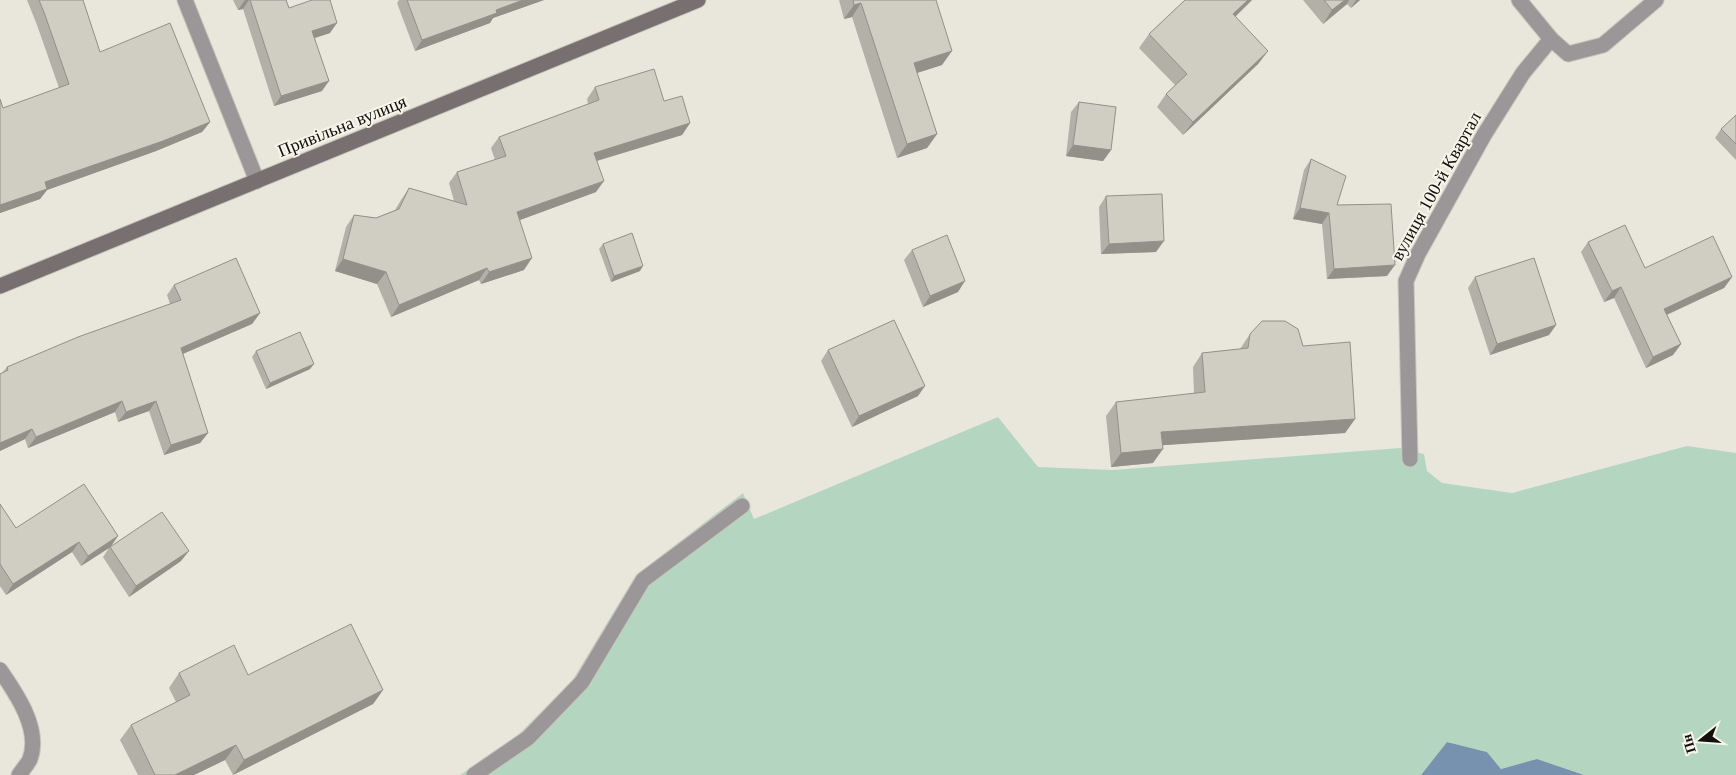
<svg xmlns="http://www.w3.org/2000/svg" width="1736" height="775" font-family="'Times New Roman',serif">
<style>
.green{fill:#b4d6c1}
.water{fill:#7792ae}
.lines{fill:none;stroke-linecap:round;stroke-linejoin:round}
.street-casing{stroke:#c6c5bb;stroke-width:17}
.secondary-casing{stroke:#c6c5bb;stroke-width:17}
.street{stroke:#9b9697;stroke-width:15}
.secondary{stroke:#776f70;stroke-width:15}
.wall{fill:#b3b0a8}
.shaded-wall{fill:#929088}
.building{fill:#d0cdc3;stroke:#929088}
.labels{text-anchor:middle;stroke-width:4;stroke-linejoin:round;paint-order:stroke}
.street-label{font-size:18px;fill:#11100d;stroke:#f7f4ea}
</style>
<rect width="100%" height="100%" fill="#e9e7dc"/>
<path class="green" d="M 998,417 L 1038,467 L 1113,470 L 1400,448 L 1424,454 L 1427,471 L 1442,483 L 1512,493 L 1687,446 L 1736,453 L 1736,775 L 1584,775 L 1537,759 L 1501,769 L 1487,752 L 1447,742 L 1421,775 L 460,775 L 514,739 L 572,681 L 636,575 L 743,493 L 754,519 Z"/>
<path class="water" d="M 1447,742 L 1487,752 L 1501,769 L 1537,759 L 1584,775 L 1421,775 Z"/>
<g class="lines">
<defs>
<g id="street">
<path d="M 185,0 L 257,181"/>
<path d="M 1519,0 L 1551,39 L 1568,54 L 1603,45 L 1656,0"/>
<path d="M 1410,459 L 1406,281 L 1418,254 L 1484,135 L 1523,73 L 1551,39"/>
<path d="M 0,670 C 16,693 41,729 30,759 C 28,764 22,770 19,775"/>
<path d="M 474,775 L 528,738 L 582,682 L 643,580 L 742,506"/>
</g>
<path id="secondary" d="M 0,286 L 698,0"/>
</defs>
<use href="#street" class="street-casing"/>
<use href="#secondary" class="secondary-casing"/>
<use href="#street" class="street"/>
<use href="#secondary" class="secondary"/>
</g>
<g class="wall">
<path d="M 27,0 L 83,0 L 100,52 L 210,122 L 202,132 L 156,151 L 47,190 L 40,199 L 0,213 L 0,99 L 3,108 L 59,88 L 37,25 Z"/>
<path d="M 233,0 L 286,0 L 289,8 L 330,33 L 315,38 L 322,91 L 274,106 L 243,9 L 238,10 Z"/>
<path d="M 399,0 L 544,0 L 493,18 L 490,23 L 415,51 L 397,3 Z"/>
<path d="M 839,0 L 936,0 L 942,65 L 917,73 L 937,134 L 927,148 L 897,158 L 852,17 L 844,19 Z"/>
<path d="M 1185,0 L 1252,0 L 1235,16 L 1268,51 L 1258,64 L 1183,135 L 1157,107 L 1166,94 L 1175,85 L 1139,48 L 1149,34 Z"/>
<path d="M 1303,0 L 1360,0 L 1351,8 L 1347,4 L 1323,24 Z"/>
<path d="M 595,87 L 664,101 L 690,123 L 682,135 L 597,161 L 596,192 L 520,220 L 524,270 L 481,284 L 479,280 L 391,317 L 377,284 L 335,271 L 346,227 L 354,215 L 376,218 L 395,210 L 401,200 L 409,188 L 454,201 L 449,183 L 457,172 L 495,160 L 491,148 L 499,137 L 588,104 L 587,99 Z"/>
<path d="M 1079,102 L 1111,150 L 1103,161 L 1066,156 L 1071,112 Z"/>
<path d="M 1736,115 L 1736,160 L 1715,138 L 1721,129 Z"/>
<path d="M 1311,159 L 1337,205 L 1387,276 L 1327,279 L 1322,224 L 1293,219 L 1304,170 Z"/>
<path d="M 1106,196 L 1156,252 L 1101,254 L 1099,207 Z"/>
<path d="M 1588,242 L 1645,268 L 1732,277 L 1724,288 L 1667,315 L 1681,344 L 1673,355 L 1646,368 L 1614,298 L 1604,302 L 1581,252 Z"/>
<path d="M 603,244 L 640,271 L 611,282 L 599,249 Z"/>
<path d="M 912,250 L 958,292 L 923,307 L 904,260 Z"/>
<path d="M 1475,277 L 1556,325 L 1549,335 L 1490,355 L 1468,288 Z"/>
<path d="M 174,285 L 260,313 L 252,324 L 183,354 L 208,433 L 200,443 L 164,455 L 149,411 L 118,422 L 115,412 L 28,448 L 25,439 L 0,451 L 0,374 L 2,373 L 7,367 L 170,304 L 167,295 Z"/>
<path d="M 1250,334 L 1303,346 L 1355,419 L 1345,433 L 1162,445 L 1153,463 L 1111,467 L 1106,416 L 1116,402 L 1194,394 L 1193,367 L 1202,353 L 1240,349 Z"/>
<path d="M 828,350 L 918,396 L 852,427 L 821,361 Z"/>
<path d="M 256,351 L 310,369 L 266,389 L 252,357 Z"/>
<path d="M 0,504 L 16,528 L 118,536 L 112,545 L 181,561 L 129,597 L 103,557 L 109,548 L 81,566 L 72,552 L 6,595 L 0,586 Z"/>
<path d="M 179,673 L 248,675 L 383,690 L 373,704 L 233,775 L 225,760 L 194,775 L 138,775 L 120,740 L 131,725 L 176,702 L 169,688 Z"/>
</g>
<g class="shaded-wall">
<path d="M 245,0 L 249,0 L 243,9 L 238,10 Z"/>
<path d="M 523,0 L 544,0 L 493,18 L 490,23 L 415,51 L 422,40 L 496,10 Z"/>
<path d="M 1248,0 L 1252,0 L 1224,28 L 1233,14 Z"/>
<path d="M 1345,0 L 1349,0 L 1347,4 L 1323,24 L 1332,10 Z"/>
<path d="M 1356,0 L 1360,0 L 1351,8 Z"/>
<path d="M 861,3 L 852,17 L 844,19 L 854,5 Z"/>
<path d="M 337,23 L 330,33 L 305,41 L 312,31 Z"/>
<path d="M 952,51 L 942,65 L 904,77 L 914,63 Z"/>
<path d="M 1268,51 L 1258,64 L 1183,135 L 1193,122 Z"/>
<path d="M 329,81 L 322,91 L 274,106 L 281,96 Z"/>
<path d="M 210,122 L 202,132 L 156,151 L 47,190 L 40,199 L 0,213 L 0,205 L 45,182 Z"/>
<path d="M 690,123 L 682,135 L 586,164 L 594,153 Z"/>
<path d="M 937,134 L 927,148 L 897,158 L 907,144 Z"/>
<path d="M 1073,145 L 1111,150 L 1103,161 L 1066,156 Z"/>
<path d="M 604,181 L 596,192 L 509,224 L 517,212 Z"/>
<path d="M 1300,208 L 1329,213 L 1322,224 L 1293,219 Z"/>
<path d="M 1164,241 L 1156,252 L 1101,254 L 1109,244 Z"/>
<path d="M 532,258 L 524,270 L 481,284 L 489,272 Z"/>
<path d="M 343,259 L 386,272 L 377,284 L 335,271 Z"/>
<path d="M 1395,265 L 1387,276 L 1327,279 L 1334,269 Z"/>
<path d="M 643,266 L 640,271 L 611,282 L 614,276 Z"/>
<path d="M 487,268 L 479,280 L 391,317 L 399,305 Z"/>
<path d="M 1732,277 L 1724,288 L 1657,319 L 1664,309 Z"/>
<path d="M 965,281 L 958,292 L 923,307 L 930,296 Z"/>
<path d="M 1621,287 L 1614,298 L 1604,302 L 1612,291 Z"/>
<path d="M 260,313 L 252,324 L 173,358 L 181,348 Z"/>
<path d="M 1556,325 L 1549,335 L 1490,355 L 1497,344 Z"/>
<path d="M 1681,344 L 1673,355 L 1646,368 L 1653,357 Z"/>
<path d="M 314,364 L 310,369 L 266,389 L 270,383 Z"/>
<path d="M 925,386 L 918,396 L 852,427 L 859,416 Z"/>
<path d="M 122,401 L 115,412 L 28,448 L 36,437 Z"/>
<path d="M 156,401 L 149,411 L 118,422 L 126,412 Z"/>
<path d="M 1355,419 L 1345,433 L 1151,446 L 1161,432 Z"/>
<path d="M 32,429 L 25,439 L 0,451 L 0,443 Z"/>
<path d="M 208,433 L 200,443 L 164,455 L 171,445 Z"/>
<path d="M 1163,449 L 1153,463 L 1111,467 L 1121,453 Z"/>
<path d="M 118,536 L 110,547 L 109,548 L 81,566 L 88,556 Z"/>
<path d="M 79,542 L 72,552 L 6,595 L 13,584 Z"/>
<path d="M 189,551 L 181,561 L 129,597 L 136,586 Z"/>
<path d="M 383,690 L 373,704 L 233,775 L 244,760 Z"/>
<path d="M 236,745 L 225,760 L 194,775 L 175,775 Z"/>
</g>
<g class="building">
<path d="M 39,0 L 83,0 L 100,52 L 170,23 L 210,122 L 163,141 L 45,182 L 47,189 L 0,205 L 0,99 L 3,108 L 69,84 L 45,15 Z"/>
<path d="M 250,0 L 286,0 L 289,8 L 312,0 L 330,0 L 337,23 L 312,31 L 329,81 L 281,96 Z"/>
<path d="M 407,0 L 523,0 L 496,10 L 497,13 L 422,40 Z"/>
<path d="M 853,0 L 936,0 L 952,51 L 914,63 L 937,134 L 907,144 L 861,3 L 854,5 Z"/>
<path d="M 1185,0 L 1248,0 L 1233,14 L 1268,51 L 1193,122 L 1166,94 L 1187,74 L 1149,34 Z"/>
<path d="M 1324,0 L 1345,0 L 1332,10 Z"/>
<path d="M 654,69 L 664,101 L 682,96 L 690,123 L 594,153 L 604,181 L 517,212 L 532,258 L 489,272 L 487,268 L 399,305 L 386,272 L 343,259 L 354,215 L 376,218 L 399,209 L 409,188 L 467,205 L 457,172 L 506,156 L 499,137 L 599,100 L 595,87 Z"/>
<path d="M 1079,102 L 1116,107 L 1111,150 L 1073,145 Z"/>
<path d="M 1736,115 L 1736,144 L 1721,129 Z"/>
<path d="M 1311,159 L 1346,176 L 1337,205 L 1391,204 L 1395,265 L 1334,269 L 1329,213 L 1300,208 Z"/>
<path d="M 1162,194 L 1164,241 L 1109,244 L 1106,196 Z"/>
<path d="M 1625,225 L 1645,268 L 1713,236 L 1732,277 L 1664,309 L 1681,344 L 1653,357 L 1621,287 L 1612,291 L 1588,242 Z"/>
<path d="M 632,233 L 643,266 L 614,276 L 603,244 Z"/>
<path d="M 947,235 L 965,281 L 930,296 L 912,250 Z"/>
<path d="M 236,258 L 260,313 L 181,348 L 208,433 L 171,445 L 156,401 L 126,412 L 122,401 L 36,437 L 32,429 L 0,443 L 0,374 L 8,370 L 7,367 L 78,337 L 181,300 L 174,285 Z"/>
<path d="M 1534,258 L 1556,325 L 1497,344 L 1475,277 Z"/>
<path d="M 894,320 L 925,386 L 859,416 L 828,350 Z"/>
<path d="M 1262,321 L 1285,321 L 1298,329 L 1303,346 L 1350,342 L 1355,419 L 1161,432 L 1163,449 L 1121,453 L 1116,402 L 1205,392 L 1202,353 L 1248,348 L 1250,334 Z"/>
<path d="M 300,332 L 314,364 L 270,383 L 256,351 Z"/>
<path d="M 84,484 L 118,536 L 88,556 L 79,542 L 13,584 L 0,564 L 0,504 L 16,528 Z"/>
<path d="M 162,512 L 189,551 L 136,586 L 110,547 Z"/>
<path d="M 351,624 L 383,690 L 244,760 L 236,745 L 175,775 L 155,775 L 131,725 L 190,695 L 179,673 L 234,645 L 248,675 Z"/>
</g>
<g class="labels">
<g class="street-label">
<text transform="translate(342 126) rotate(-22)" y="6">Привільна вулиця</text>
<text transform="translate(1436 186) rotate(-61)" y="6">вулиця 100-й Квартал</text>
</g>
</g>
<g transform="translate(1701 740) rotate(253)" stroke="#f7f4ea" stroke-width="4" paint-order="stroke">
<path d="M0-4L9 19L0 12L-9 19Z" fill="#11100d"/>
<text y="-8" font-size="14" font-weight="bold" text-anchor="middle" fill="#11100d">Пн</text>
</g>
</svg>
